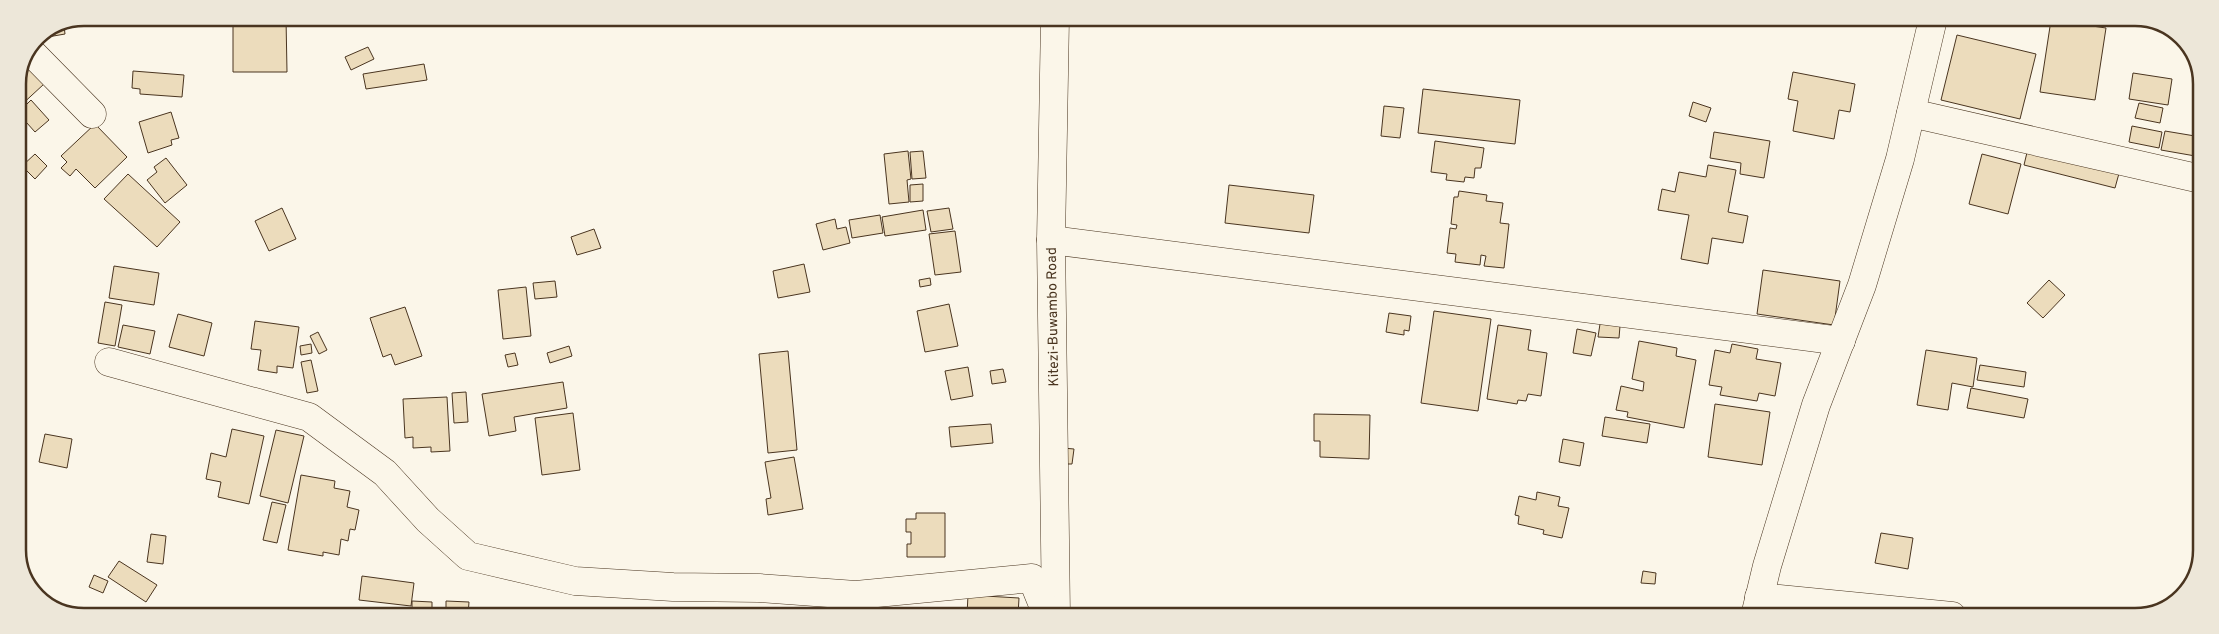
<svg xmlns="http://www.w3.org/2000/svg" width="2219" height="634" font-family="Overpass,sans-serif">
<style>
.building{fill:#ecdcbc;stroke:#4a3520}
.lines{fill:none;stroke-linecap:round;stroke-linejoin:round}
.minor-casing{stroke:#4a3520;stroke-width:29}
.minor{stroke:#fbf6e9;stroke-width:28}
.labels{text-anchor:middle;stroke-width:4;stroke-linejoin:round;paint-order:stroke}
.street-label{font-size:14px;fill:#4a3520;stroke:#fbf6e9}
.rim{fill:none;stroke:#4a3520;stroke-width:2.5}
</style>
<rect width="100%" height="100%" fill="#fbf6e9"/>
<g class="building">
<path d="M 233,18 L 286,18 L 287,72 L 233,72 Z"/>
<path d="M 2051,20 L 2106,28 L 2095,100 L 2040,92 Z"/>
<path d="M 64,26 L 65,34 L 36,39 L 37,37 Z"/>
<path d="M 1957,35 L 2036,54 L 2020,119 L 1941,100 Z"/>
<path d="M 368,47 L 374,59 L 351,70 L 345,57 Z"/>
<path d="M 424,64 L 427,80 L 366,89 L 363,74 Z"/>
<path d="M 29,68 L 44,84 L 18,108 L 18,84 L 21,75 Z"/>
<path d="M 133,71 L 184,75 L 182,97 L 140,94 L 140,89 L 132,88 Z"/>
<path d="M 1793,72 L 1855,84 L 1850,112 L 1839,110 L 1834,139 L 1793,131 L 1798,101 L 1788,99 Z"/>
<path d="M 2133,73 L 2172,79 L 2168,105 L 2129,99 Z"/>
<path d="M 1423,89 L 1520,100 L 1515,144 L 1418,133 Z"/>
<path d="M 31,100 L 49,120 L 35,132 L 18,113 Z"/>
<path d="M 1693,102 L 1711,108 L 1706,122 L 1689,116 Z"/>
<path d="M 2139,103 L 2163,108 L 2160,123 L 2135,118 Z"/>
<path d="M 1384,106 L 1404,108 L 1400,138 L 1381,136 Z"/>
<path d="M 171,112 L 179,138 L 171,140 L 172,145 L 148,153 L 139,122 Z"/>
<path d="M 95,124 L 127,157 L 95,188 L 76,169 L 70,176 L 61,168 L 67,162 L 61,156 Z"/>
<path d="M 2132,126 L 2162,132 L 2159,148 L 2129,142 Z"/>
<path d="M 2165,131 L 2201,137 L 2201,157 L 2161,150 Z"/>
<path d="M 1714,132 L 1770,141 L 1764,178 L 1740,174 L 1741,163 L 1710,158 Z"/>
<path d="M 1435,141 L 1484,148 L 1481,168 L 1475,168 L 1474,178 L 1465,177 L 1464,182 L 1446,180 L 1447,174 L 1431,172 Z"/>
<path d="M 2029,144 L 2121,166 L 2115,188 L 2024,165 Z"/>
<path d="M 908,151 L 911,179 L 907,180 L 909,202 L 889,204 L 884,154 Z"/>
<path d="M 923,151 L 926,178 L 912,179 L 910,152 Z"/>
<path d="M 35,154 L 47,166 L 35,179 L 22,166 Z"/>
<path d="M 1982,154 L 2021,164 L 2008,214 L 1969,204 Z"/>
<path d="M 166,158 L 187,185 L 165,203 L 147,180 L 157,172 L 154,167 Z"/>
<path d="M 1708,165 L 1736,170 L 1728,212 L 1748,216 L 1743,243 L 1712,238 L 1708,264 L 1681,259 L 1689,215 L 1658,210 L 1662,189 L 1675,192 L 1679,172 L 1706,177 Z"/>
<path d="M 128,174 L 180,222 L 157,247 L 104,199 Z"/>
<path d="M 923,184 L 923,201 L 910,202 L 910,185 Z"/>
<path d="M 1229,185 L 1314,195 L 1309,233 L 1225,223 Z"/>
<path d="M 1459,191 L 1487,195 L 1486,201 L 1503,203 L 1500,223 L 1509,224 L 1504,268 L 1484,266 L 1486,256 L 1481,255 L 1480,265 L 1455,262 L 1456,254 L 1447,253 L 1450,228 L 1456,229 L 1457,225 L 1451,224 L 1454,197 L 1458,197 Z"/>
<path d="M 282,208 L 296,239 L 269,251 L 255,221 Z"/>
<path d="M 949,208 L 953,229 L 931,232 L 927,211 Z"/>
<path d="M 923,210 L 926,230 L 885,236 L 882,217 Z"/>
<path d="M 880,215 L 883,233 L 852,238 L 849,220 Z"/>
<path d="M 835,219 L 837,229 L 846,227 L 850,243 L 823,250 L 816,224 Z"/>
<path d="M 594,229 L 601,248 L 577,255 L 571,237 Z"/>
<path d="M 955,231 L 961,272 L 935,275 L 929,234 Z"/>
<path d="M 804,264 L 810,292 L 778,298 L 773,271 Z"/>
<path d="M 114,266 L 159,273 L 154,305 L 109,298 Z"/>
<path d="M 1763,270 L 1840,281 L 1834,325 L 1757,314 Z"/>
<path d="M 930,278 L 931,285 L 920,287 L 919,280 Z"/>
<path d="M 2049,280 L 2065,295 L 2043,318 L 2027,303 Z"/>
<path d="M 555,281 L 557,297 L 535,299 L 533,283 Z"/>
<path d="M 526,287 L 531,336 L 503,339 L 498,290 Z"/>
<path d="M 105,302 L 122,305 L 115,346 L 98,343 Z"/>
<path d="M 949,304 L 958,346 L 925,352 L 917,311 Z"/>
<path d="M 405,307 L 422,356 L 395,365 L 391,354 L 383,357 L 370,318 Z"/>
<path d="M 1434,311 L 1491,319 L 1478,411 L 1421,403 Z"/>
<path d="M 1389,313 L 1411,316 L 1409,331 L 1404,330 L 1404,335 L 1386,332 Z"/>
<path d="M 178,314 L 212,323 L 204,356 L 169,347 Z"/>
<path d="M 255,321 L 299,327 L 293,368 L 277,366 L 277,373 L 258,370 L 261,350 L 251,349 Z"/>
<path d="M 1600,324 L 1620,326 L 1619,338 L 1598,337 Z"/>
<path d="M 123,325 L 155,331 L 150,354 L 118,347 Z"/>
<path d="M 1498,325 L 1531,330 L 1528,350 L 1547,353 L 1541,396 L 1528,394 L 1526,401 L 1518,400 L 1517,404 L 1487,399 Z"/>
<path d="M 1577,329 L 1596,333 L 1591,356 L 1573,353 Z"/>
<path d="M 318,332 L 327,350 L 319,354 L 310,336 Z"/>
<path d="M 1639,341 L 1677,348 L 1676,356 L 1696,360 L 1684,428 L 1627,417 L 1628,412 L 1616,410 L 1621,386 L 1643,391 L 1644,382 L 1632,379 Z"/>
<path d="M 311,344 L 312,353 L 301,355 L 300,346 Z"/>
<path d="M 1732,344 L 1758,349 L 1756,359 L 1781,363 L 1775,396 L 1759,393 L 1757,401 L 1720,395 L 1722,387 L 1709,385 L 1715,350 L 1730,353 Z"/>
<path d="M 569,346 L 572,356 L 550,363 L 547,353 Z"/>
<path d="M 1926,350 L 1977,358 L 1973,387 L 1952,383 L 1948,410 L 1917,405 Z"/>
<path d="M 788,351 L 797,450 L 768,453 L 759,354 Z"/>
<path d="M 515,353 L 518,365 L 508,367 L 505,355 Z"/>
<path d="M 311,360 L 318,391 L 307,393 L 301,362 Z"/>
<path d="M 1980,365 L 2026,372 L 2024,387 L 1977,380 Z"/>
<path d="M 968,367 L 973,396 L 951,400 L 945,371 Z"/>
<path d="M 1003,369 L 1006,382 L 992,384 L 990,371 Z"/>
<path d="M 563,382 L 567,408 L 514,417 L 516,431 L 489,436 L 482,394 Z"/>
<path d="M 1971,388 L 2028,399 L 2024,418 L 1967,408 Z"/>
<path d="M 466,392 L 468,422 L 454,423 L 452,393 Z"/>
<path d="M 447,397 L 450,451 L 431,452 L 431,447 L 413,448 L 413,437 L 405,438 L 403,399 Z"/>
<path d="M 1715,404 L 1770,412 L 1762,465 L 1708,457 Z"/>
<path d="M 573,413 L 580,470 L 542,475 L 535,418 Z"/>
<path d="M 1314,414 L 1370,415 L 1369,459 L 1320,457 L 1320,441 L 1314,441 Z"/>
<path d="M 1605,417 L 1650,424 L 1647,443 L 1602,436 Z"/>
<path d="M 991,424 L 993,443 L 951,447 L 949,427 Z"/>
<path d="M 232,429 L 264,436 L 249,504 L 218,497 L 221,482 L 206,479 L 211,453 L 226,457 Z"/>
<path d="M 276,430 L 304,436 L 288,503 L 260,496 Z"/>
<path d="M 45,434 L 72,439 L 67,468 L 39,462 Z"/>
<path d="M 1563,439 L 1584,443 L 1580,466 L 1559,462 Z"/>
<path d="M 1063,448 L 1074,449 L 1072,464 L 1062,464 Z"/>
<path d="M 794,457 L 803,509 L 768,515 L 766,499 L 771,498 L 765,462 Z"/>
<path d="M 301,475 L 335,481 L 334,488 L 350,491 L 347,507 L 359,510 L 355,530 L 350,529 L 348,541 L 341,539 L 339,555 L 323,552 L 323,556 L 288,550 Z"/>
<path d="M 1537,492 L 1560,497 L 1558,506 L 1569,508 L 1562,538 L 1543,534 L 1544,530 L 1518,524 L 1519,516 L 1515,515 L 1519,496 L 1536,500 Z"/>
<path d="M 272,502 L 286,505 L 277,543 L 263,540 Z"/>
<path d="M 916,513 L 945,513 L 945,557 L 907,557 L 907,544 L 911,544 L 911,532 L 906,532 L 906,519 L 916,519 Z"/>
<path d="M 1881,533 L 1913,538 L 1908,569 L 1875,563 Z"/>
<path d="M 151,534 L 166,536 L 163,564 L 147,562 Z"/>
<path d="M 119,561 L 157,585 L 146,602 L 108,577 Z"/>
<path d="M 1643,571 L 1656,573 L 1655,584 L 1641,583 Z"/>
<path d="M 94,575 L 108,581 L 103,593 L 89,587 Z"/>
<path d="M 362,576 L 414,583 L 411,606 L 359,600 Z"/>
<path d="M 968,595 L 1019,598 L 1018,615 L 967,615 Z"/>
<path d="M 412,601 L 432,602 L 432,615 L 412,615 Z"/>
<path d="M 446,601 L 469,602 L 468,615 L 446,615 Z"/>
<path d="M 880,610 L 934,615 L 879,615 Z"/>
<path d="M 183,611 L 184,614 L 158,614 Z"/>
</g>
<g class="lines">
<defs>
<g id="minor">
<path d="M 1055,19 L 1051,240 L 1056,615"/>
<path d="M 31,52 L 92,114"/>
<path d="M 1911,113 L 2201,179"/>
<path d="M 1051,240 L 1841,341"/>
<path d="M 109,362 L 309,417 L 385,473 L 428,520 L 468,556 L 575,581 L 673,587 L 759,588 L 856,595 L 1032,578 L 1047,615"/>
<path d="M 1759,597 L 1952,616"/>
<path d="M 1755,616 L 1767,566 L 1816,405 L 1862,285 L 1900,159 L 1933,19"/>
</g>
</defs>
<use href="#minor" class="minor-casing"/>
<use href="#minor" class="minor"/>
</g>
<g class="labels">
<g class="street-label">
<text transform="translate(1052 317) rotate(-91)" y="5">Kitezi-Buwambo Road</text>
</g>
</g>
<path d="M0 0H2219V634H0ZM84 26H2135A58 58 0 0 1 2193 84V550A58 58 0 0 1 2135 608H84A58 58 0 0 1 26 550V84A58 58 0 0 1 84 26Z" fill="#ede7d9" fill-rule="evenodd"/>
<path class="rim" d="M84 26H2135A58 58 0 0 1 2193 84V550A58 58 0 0 1 2135 608H84A58 58 0 0 1 26 550V84A58 58 0 0 1 84 26Z"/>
</svg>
